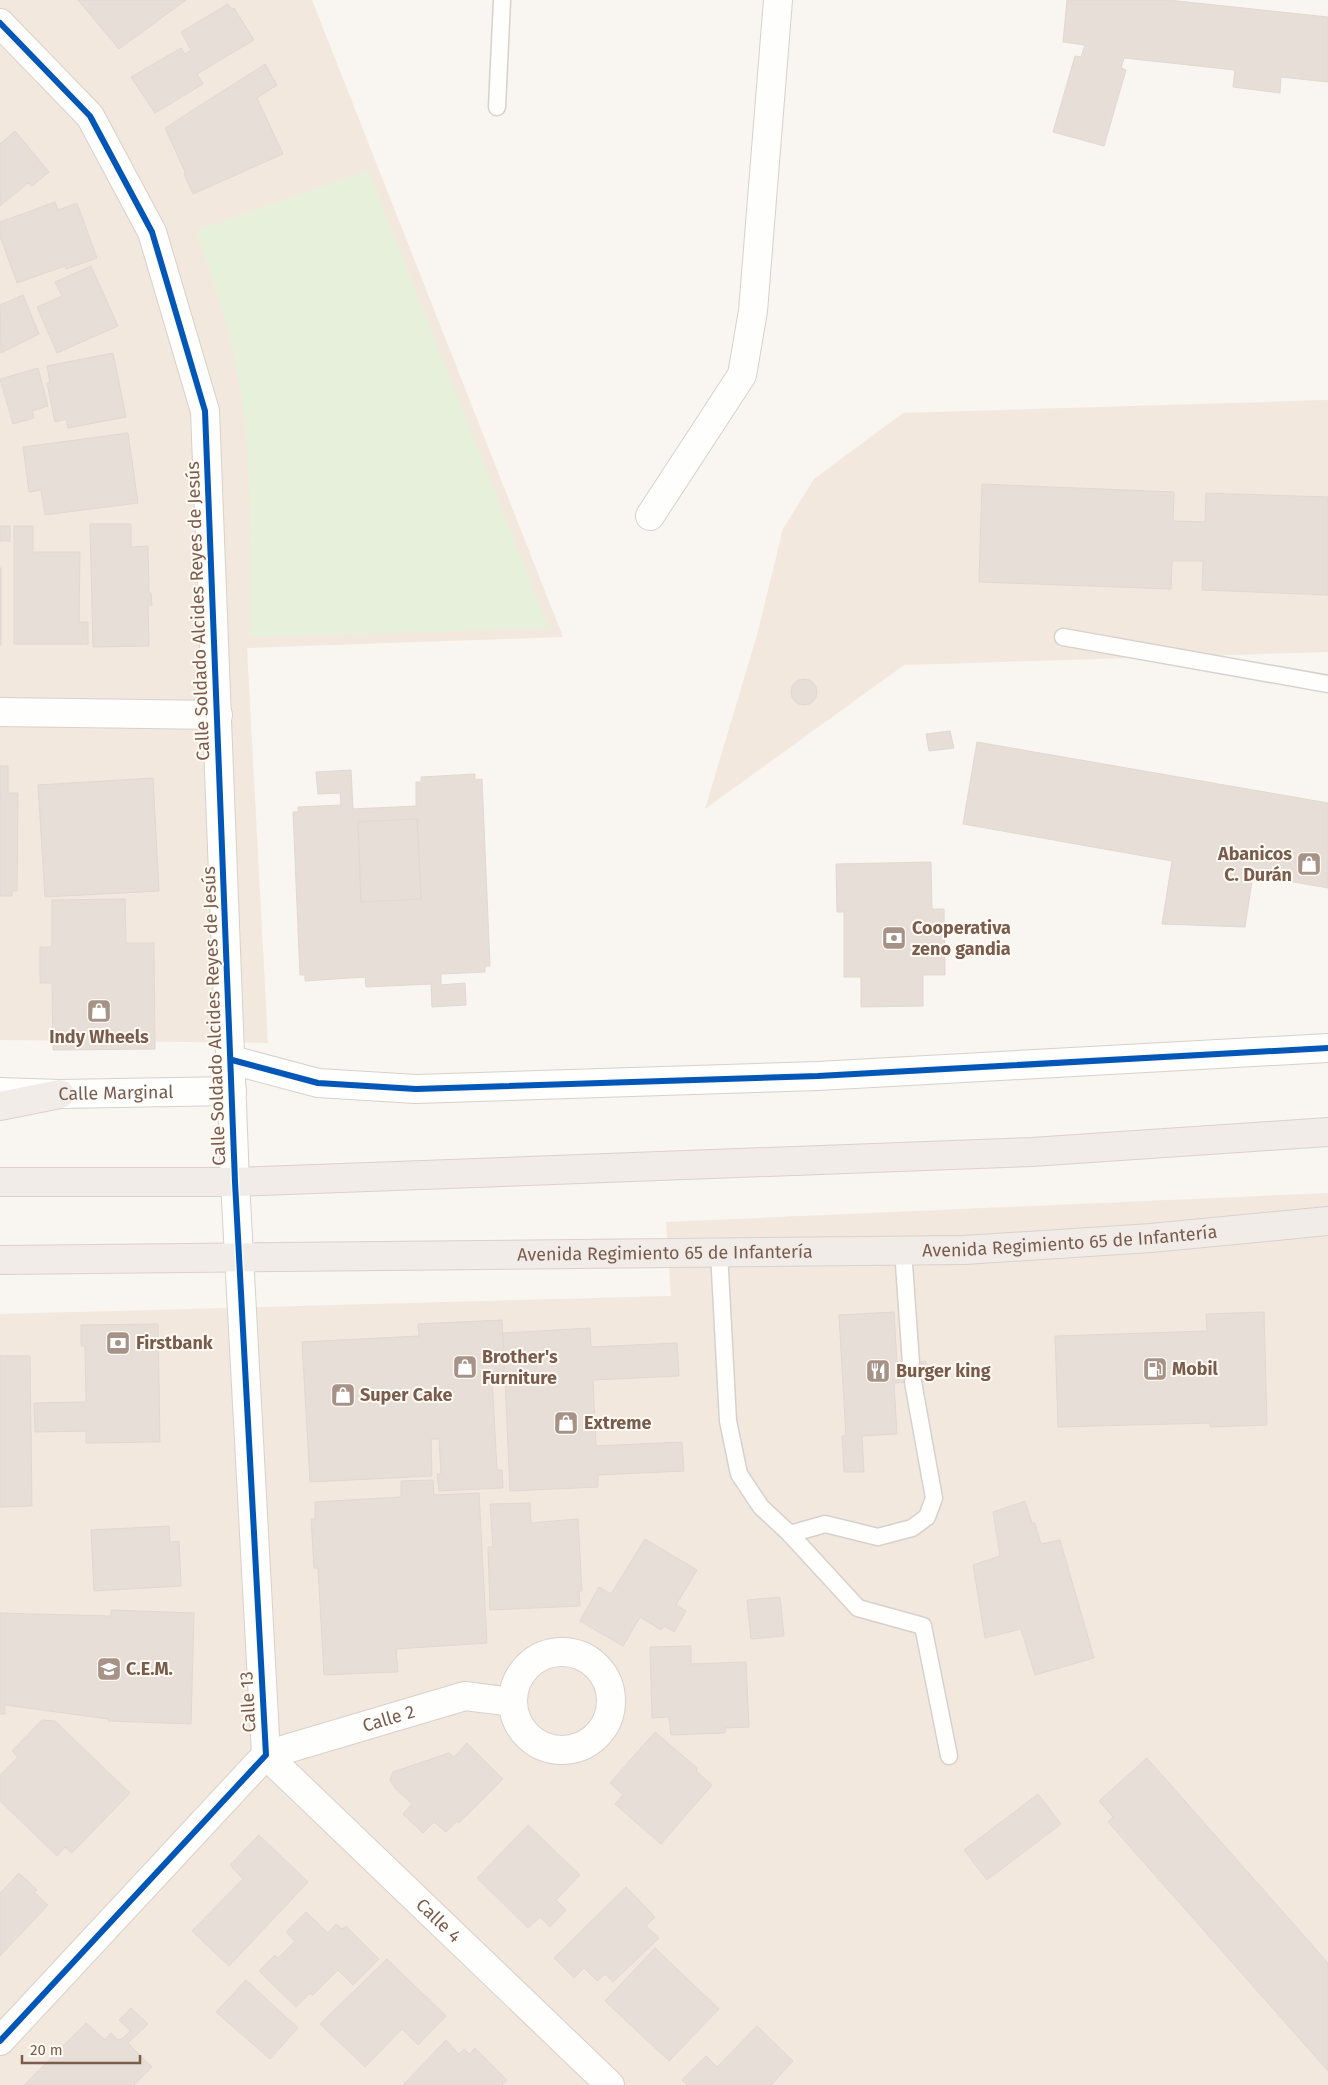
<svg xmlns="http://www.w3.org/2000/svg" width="1328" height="2085" font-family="'Fira Sans',sans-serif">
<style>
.residential{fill:#f2e8de}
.green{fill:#e7f0db}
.building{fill:#e6ded7;stroke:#e2d8d2;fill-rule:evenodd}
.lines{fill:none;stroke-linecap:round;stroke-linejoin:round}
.service-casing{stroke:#d7d1cb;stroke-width:19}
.minor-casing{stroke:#d7d1cb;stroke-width:30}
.trunk-casing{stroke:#dad1cc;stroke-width:30}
.service{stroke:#fefefd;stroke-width:16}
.minor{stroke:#fefefd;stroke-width:28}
.trunk{stroke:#f2ece8;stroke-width:28}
.cycleway-casing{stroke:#fffaf3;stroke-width:9}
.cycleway{stroke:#0057b8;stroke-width:6}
.labels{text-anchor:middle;stroke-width:4;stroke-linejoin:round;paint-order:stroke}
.street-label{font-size:18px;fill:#7a5c4d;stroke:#fffaf3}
.poi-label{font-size:18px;font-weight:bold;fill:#7a5c4d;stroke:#fffaf3;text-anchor:start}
</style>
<rect width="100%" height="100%" fill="#f9f5f0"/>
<g class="residential">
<path d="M 0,0 L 312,0 L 563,637 L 247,648 L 268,1043 L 0,1040 Z"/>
<path d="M 1328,400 L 1328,652 L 904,665 L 705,809 L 757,635 L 783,529 L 814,479 L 903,413 Z"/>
<path d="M 1328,1193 L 1328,2085 L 0,2085 L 0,1314 L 671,1296 L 666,1222 Z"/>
</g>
<path class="green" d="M 368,170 L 549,628 L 251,637 C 250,543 254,447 234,355 C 225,313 210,272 196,231 Z"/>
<g class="building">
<path d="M 78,0 L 186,0 L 119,49 Z"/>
<path d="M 1067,0 L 1168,0 L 1328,17 L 1328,82 L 1281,77 L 1280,93 L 1233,87 L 1235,70 L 1124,58 L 1121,68 L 1126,70 L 1104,146 L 1053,132 L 1075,56 L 1081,57 L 1085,45 L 1063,42 Z"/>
<path d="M 228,4 L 232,9 L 234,8 L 254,40 L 197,74 L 203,84 L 155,113 L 131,77 L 181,48 L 185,54 L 191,50 L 181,32 Z"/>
<path d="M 265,64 L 277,85 L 257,98 L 283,154 L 193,194 L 184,174 L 186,174 L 165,128 Z"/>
<path d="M 15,131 L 49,172 L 32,186 L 28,183 L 0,206 L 0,144 Z"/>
<path d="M 55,202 L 58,210 L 77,203 L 97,258 L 66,269 L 65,266 L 17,283 L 0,236 L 0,222 Z"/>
<path d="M 91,266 L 118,326 L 57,353 L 37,307 L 62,296 L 55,282 Z"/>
<path d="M 23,295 L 39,334 L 1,353 L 0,305 Z"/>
<path d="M 113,353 L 126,417 L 68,428 L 66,419 L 55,422 L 47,383 L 50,383 L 47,366 Z"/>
<path d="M 38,368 L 48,406 L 32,411 L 34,418 L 13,424 L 0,379 Z"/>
<path d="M 128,433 L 138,503 L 45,515 L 41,490 L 29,492 L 23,447 Z"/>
<path d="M 982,484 L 1174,492 L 1173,521 L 1205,522 L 1206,493 L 1328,497 L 1328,595 L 1202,590 L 1203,561 L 1172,561 L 1171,589 L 979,582 Z"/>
<path d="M 90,524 L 131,524 L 131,547 L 148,546 L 149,593 L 151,593 L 152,605 L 148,605 L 149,646 L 93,647 Z"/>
<rect x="0" y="526" width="10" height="15"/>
<path d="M 14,526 L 33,526 L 33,552 L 80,552 L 79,622 L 88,622 L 88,644 L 14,644 Z"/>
<rect x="0" y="568" width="1" height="77"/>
<circle cx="804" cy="692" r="13"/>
<path d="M 950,731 L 954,748 L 929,751 L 926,734 Z"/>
<path d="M 977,742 L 1328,803 L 1328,888 L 1253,875 L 1245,927 L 1162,924 L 1172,861 L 963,824 Z"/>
<path d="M 0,766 L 8,766 L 8,793 L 18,793 L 17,891 L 12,891 L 12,896 L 0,896 Z"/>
<path d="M 351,770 L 353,809 L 416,806 L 416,782 L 421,782 L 421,777 L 475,774 L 475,780 L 482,779 L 490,966 L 485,966 L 485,972 L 441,974 L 441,985 L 465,983 L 466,1005 L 432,1007 L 431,984 L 366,987 L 365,977 L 305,981 L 305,975 L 300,975 L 293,812 L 298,812 L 298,807 L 341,805 L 340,793 L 318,794 L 316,772 ZM 417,819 L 421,899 L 361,902 L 358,822 Z"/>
<path d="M 153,778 L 159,891 L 45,897 L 38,785 Z"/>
<path d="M 417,819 L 421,899 L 361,902 L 358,822 Z"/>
<path d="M 931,862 L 932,909 L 944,909 L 945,975 L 923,975 L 923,1006 L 861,1007 L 861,977 L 844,977 L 844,912 L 837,912 L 836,864 Z"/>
<path d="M 125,899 L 126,943 L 154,943 L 155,1049 L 53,1050 L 52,983 L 40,983 L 40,947 L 52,947 L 52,900 Z"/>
<path d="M 894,1312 L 897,1363 L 926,1361 L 927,1381 L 894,1383 L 897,1434 L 862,1436 L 864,1472 L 844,1472 L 842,1436 L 846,1436 L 839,1315 Z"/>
<path d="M 1264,1312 L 1267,1425 L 1210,1427 L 1210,1423 L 1058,1427 L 1055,1336 L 1207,1331 L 1206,1314 Z"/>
<path d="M 502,1320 L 504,1376 L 492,1377 L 497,1470 L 502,1470 L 503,1488 L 439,1491 L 437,1474 L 441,1474 L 439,1439 L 431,1439 L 432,1476 L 310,1482 L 302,1342 L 419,1336 L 418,1324 Z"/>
<path d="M 158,1324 L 160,1442 L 86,1443 L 86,1431 L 35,1432 L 34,1403 L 86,1402 L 85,1346 L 81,1346 L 81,1325 Z"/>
<path d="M 590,1328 L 591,1347 L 677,1343 L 679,1376 L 593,1380 L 596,1446 L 682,1442 L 684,1471 L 598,1475 L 598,1487 L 510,1491 L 503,1333 Z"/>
<path d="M 0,1356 L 30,1356 L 32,1506 L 0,1507 Z"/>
<path d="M 433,1480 L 434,1495 L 479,1493 L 487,1643 L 396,1649 L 398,1672 L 324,1675 L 318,1568 L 314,1568 L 311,1519 L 315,1519 L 315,1502 L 401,1497 L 401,1481 Z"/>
<path d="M 1025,1501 L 1032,1523 L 1035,1523 L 1041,1544 L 1060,1540 L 1094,1658 L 1035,1675 L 1021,1629 L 985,1638 L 973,1565 L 1000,1556 L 993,1512 Z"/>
<path d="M 530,1503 L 531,1523 L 578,1519 L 582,1591 L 579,1591 L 580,1606 L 490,1610 L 488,1547 L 493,1547 L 490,1504 Z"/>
<path d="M 169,1526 L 170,1542 L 179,1541 L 181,1586 L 94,1591 L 91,1530 Z"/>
<path d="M 645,1539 L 697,1570 L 676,1605 L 686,1611 L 674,1632 L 664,1626 L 661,1630 L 640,1617 L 623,1646 L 580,1621 L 599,1587 L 611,1594 Z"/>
<path d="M 780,1597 L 784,1636 L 751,1639 L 747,1600 Z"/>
<path d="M 111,1610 L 194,1613 L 191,1724 L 108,1721 L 108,1719 L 5,1705 L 5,1714 L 0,1714 L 0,1613 L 111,1616 Z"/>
<path d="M 691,1646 L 691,1664 L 746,1662 L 749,1727 L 725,1728 L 725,1733 L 671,1735 L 669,1717 L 652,1718 L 650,1647 Z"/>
<path d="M 42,1720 L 55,1721 L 130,1793 L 72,1853 L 65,1847 L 57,1856 L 0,1801 L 0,1775 L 18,1757 L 12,1751 Z"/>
<path d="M 655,1732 L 697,1768 L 696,1771 L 712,1785 L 661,1844 L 615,1804 L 623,1795 L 610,1783 Z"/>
<path d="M 467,1743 L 503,1779 L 459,1823 L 457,1821 L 446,1832 L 434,1822 L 423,1833 L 403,1814 L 412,1804 L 395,1788 L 390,1780 L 393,1772 L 449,1753 L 454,1757 Z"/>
<path d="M 1147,1758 L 1328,1963 L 1328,2071 L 1108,1822 L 1113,1817 L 1099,1801 Z"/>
<path d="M 1038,1794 L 1061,1824 L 987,1880 L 964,1850 Z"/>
<path d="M 528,1825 L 580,1875 L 556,1900 L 566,1910 L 550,1927 L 540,1917 L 528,1928 L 477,1878 Z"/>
<path d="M 259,1835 L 308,1882 L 229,1966 L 192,1931 L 243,1879 L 230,1865 Z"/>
<path d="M 19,1873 L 37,1890 L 34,1892 L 48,1905 L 0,1956 L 0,1893 Z"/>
<path d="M 626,1887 L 655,1917 L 646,1926 L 659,1938 L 613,1982 L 605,1974 L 597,1981 L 584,1968 L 574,1978 L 554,1958 Z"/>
<path d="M 306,1912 L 328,1933 L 336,1924 L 342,1929 L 346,1926 L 379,1959 L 353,1985 L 338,1970 L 313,1995 L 310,1993 L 296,2007 L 259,1971 L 275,1955 L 278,1958 L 295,1941 L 286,1932 Z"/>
<path d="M 655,1948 L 719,2009 L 669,2061 L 605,2001 Z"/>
<path d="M 387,1959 L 446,2016 L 418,2045 L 402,2029 L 365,2067 L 320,2024 Z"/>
<path d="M 246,1980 L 298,2028 L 270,2059 L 216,2012 Z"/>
<path d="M 131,2008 L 148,2024 L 128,2043 L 152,2067 L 134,2085 L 24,2085 L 86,2023 L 105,2040 L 111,2033 L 118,2040 L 123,2038 L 130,2031 L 119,2020 Z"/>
<path d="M 757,2026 L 793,2061 L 771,2085 L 687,2085 L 682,2080 L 706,2056 L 717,2067 Z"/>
<path d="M 446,2040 L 459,2054 L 464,2049 L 470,2054 L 475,2048 L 507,2080 L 502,2085 L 403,2085 Z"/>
</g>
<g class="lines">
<defs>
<g id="service">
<path d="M 497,107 L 502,0"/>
<path d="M 1063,637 L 1328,684"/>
<path d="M 903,1250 L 911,1363"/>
<path d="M 719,1252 L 728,1421 L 739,1474 L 761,1507 L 790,1534 L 858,1608 L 923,1626 L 949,1756"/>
<path d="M 790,1534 L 825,1524 L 878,1537 L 912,1528 L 927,1517 L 934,1498 L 913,1382"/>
</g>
<g id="minor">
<path d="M 0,23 L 90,116 L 152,232 L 205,411 L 235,1182 L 266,1755 L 0,2041"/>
<path d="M 650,516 L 742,375 L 753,311 L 778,0"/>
<path d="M 0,712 L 218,715"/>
<path d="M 232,1060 L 318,1083 L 416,1089 L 818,1076 L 1328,1048"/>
<path id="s1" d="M 0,1092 L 60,1094 L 232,1091"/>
<circle cx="562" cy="1701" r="49"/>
<path id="s2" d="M 266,1755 L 610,2085"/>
<path id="s3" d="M 266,1755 L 465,1696 L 512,1702"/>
</g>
<g id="trunk">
<path d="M 0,1106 L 60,1094"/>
<path d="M 0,1182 L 235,1182 L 1032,1152 L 1328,1132"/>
<path id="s4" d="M 0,1260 L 964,1250 L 1151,1238 L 1328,1221"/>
</g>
</defs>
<use href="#service" class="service-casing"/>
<use href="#minor" class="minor-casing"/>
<use href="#trunk" class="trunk-casing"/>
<use href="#service" class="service"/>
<use href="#minor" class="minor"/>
<use href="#trunk" class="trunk"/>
<defs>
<g id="cycleway">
<path d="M 0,23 L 90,116 L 152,232 L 205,411 L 235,1182 L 266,1755 L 0,2041"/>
<path d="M 232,1060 L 318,1083 L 416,1089 L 818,1076 L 1328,1048"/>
</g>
</defs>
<use href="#cycleway" class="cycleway-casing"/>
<use href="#cycleway" class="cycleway"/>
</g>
<defs>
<symbol id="shop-square" viewBox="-11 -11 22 22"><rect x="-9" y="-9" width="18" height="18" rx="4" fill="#a69286" stroke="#fffaf3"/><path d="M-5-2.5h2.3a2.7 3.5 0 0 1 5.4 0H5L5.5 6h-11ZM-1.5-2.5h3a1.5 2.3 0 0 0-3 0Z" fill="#fff"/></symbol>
<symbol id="bank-square" viewBox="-11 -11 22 22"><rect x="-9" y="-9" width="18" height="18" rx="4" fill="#a69286" stroke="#fffaf3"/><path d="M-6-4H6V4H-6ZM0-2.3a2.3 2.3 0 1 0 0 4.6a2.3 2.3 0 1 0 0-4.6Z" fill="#fff"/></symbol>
<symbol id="fuel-square" viewBox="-11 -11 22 22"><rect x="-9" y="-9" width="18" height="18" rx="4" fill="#a69286" stroke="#fffaf3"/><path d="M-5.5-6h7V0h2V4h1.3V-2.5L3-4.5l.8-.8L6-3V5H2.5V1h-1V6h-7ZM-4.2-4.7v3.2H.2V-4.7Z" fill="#fff"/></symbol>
<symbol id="restaurant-square" viewBox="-11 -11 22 22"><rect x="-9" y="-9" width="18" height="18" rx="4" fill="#a69286" stroke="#fffaf3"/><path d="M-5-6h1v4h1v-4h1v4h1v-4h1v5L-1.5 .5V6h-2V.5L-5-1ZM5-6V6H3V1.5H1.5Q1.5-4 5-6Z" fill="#fff"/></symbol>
<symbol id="university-square" viewBox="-11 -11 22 22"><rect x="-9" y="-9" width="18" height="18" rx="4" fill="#a69286" stroke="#fffaf3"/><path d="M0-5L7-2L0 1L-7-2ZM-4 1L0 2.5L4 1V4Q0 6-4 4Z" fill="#fff"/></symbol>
</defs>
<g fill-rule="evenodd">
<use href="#shop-square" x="1295" y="850" width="28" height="28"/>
<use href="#bank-square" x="880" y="924" width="28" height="28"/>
<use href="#shop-square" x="85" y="997" width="28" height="28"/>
<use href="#bank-square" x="104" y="1329" width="28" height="28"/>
<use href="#shop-square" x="451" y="1353" width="28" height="28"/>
<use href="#fuel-square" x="1141" y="1355" width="28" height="28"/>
<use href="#restaurant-square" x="864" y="1357" width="28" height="28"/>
<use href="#shop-square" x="329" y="1381" width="28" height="28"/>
<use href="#shop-square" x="552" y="1409" width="28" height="28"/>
<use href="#university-square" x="95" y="1655" width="28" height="28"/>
</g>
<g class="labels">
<g class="street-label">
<text transform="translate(198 611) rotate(-92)" y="6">Calle Soldado Alcides Reyes de Jesús</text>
<text transform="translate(214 1016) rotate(-92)" y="6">Calle Soldado Alcides Reyes de Jesús</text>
<text dy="6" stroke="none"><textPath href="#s1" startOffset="116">Calle Marginal</textPath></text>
<text dy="6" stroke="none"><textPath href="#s4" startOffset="1070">Avenida Regimiento 65 de Infantería</textPath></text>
<text dy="6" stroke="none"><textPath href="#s4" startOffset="665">Avenida Regimiento 65 de Infantería</textPath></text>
<text transform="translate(248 1702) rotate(-93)" y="6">Calle 13</text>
<text dy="6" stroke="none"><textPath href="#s3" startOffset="128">Calle 2</textPath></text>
<text dy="6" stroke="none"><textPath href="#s2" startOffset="239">Calle 4</textPath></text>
</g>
<g class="poi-label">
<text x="1292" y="860" text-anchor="end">Abanicos<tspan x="1292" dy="21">C. Durán</tspan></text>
<text x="912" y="934">Cooperativa<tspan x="912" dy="21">zeno gandia</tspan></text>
<text x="99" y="1043" text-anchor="middle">Indy Wheels</text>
<text x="136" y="1349">Firstbank</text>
<text x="482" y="1363">Brother's<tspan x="482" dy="21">Furniture</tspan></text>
<text x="1172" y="1375">Mobil</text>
<text x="896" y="1377">Burger king</text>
<text x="360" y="1401">Super Cake</text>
<text x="584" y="1429">Extreme</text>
<text x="126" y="1675">C.E.M.</text>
</g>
</g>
<path d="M22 2055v8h118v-8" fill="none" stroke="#7a5c4d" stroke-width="2.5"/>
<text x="30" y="2055" font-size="15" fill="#7a5c4d" stroke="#fffaf3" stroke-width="4" paint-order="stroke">20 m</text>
</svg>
